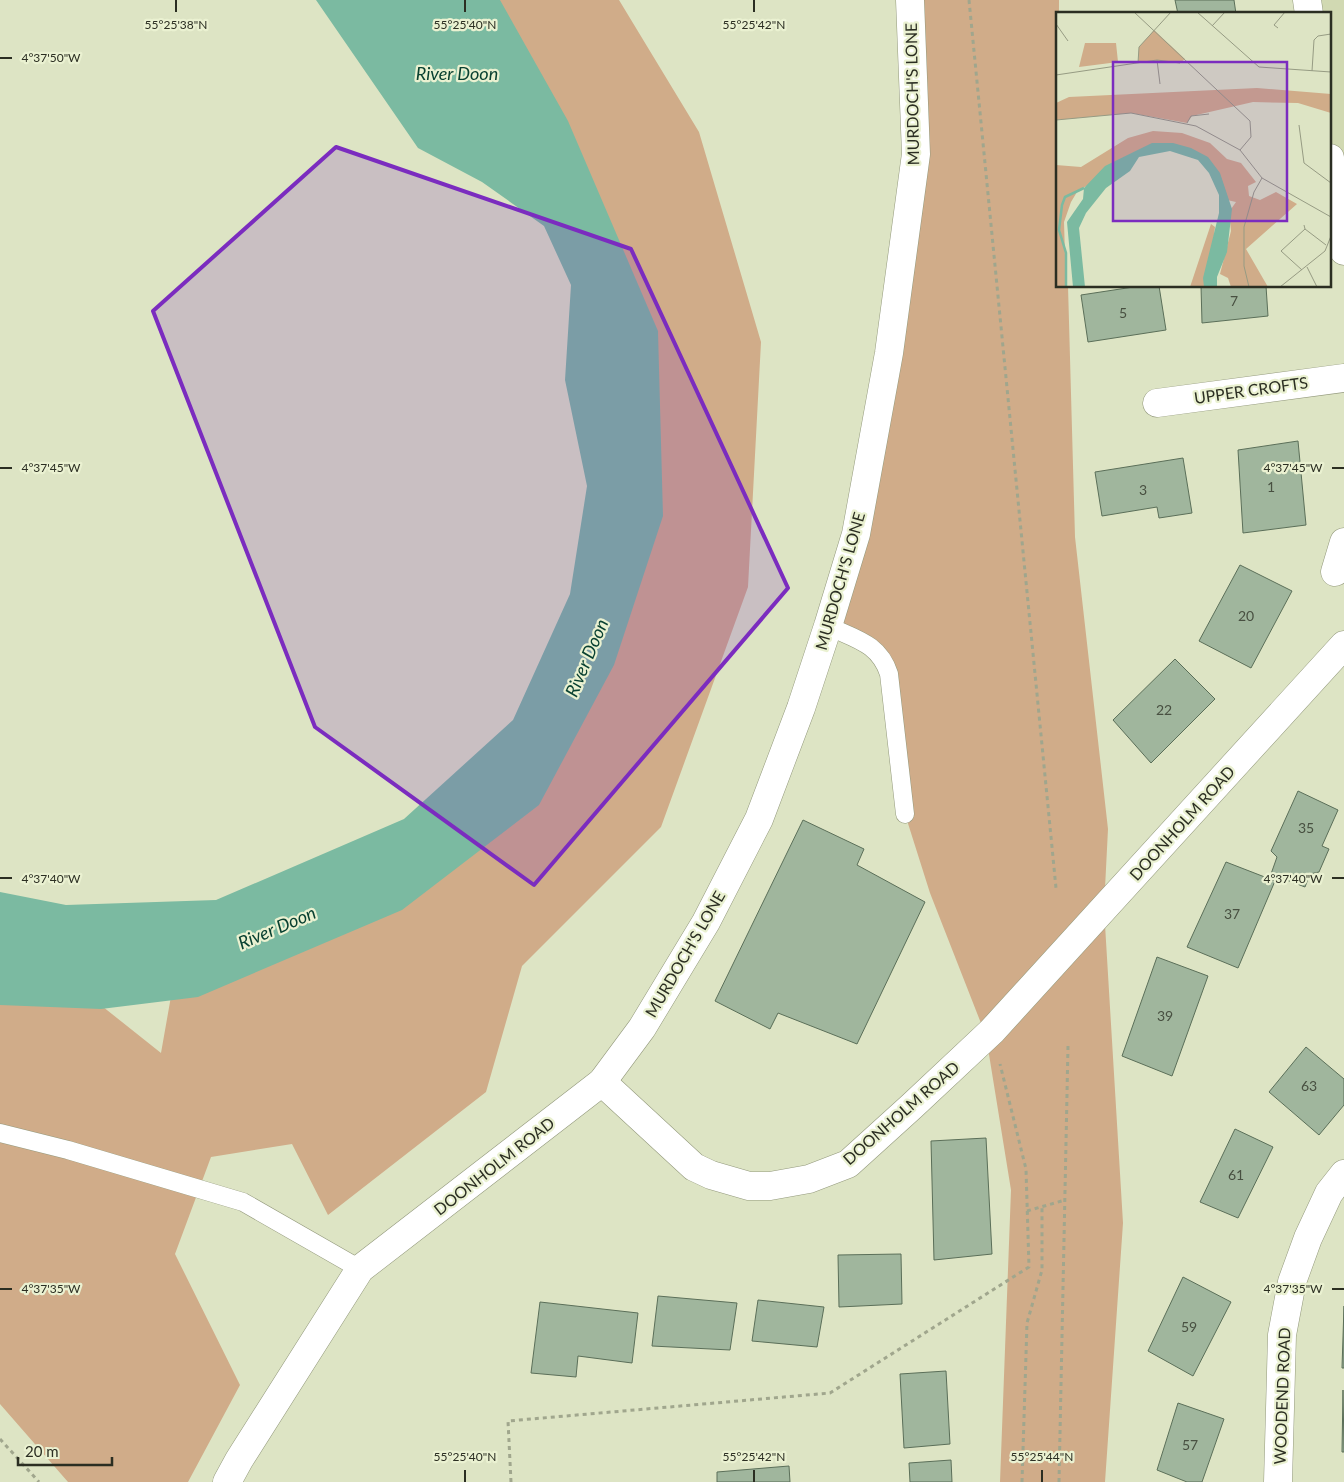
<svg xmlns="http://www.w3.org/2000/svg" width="1344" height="1482" font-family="Lato,sans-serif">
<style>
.built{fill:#d1d9b2}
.green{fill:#d0ac89}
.water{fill:#7bbaa1}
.building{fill:#a0b69d;stroke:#5b6f59}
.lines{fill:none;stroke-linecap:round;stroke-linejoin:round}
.service-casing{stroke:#93997c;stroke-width:19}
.minor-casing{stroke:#93997c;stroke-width:29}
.tertiary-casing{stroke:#93997c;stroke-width:29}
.path{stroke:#a0a68d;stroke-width:3;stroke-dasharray:4 4;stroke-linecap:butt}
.service{stroke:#fff;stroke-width:18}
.minor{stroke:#fff;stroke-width:28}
.tertiary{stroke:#fff;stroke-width:28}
.marked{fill:#7b2cbf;fill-opacity:0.2;stroke:#7b2cbf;stroke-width:4;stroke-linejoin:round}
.ticks{fill:none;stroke:#2b2e22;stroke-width:2}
.labels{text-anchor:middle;stroke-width:4.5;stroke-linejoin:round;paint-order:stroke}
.number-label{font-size:14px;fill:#485041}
.street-label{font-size:16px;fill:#2b2e22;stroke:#eaf1d1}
.water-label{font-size:18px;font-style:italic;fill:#094131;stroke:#eaf1d1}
.inset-river{fill:none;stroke:#7bbaa1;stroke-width:2.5}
.inset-road{fill:none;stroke:#969b83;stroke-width:1}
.view{fill:#7b2cbf;fill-opacity:0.15;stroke:#7b2cbf;stroke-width:2.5}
.inset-edge{fill:none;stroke:#2b2e22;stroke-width:2.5}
.ticks-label{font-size:12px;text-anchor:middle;fill:#2b2e22;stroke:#eaf1d1;stroke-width:4.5;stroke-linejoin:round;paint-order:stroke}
</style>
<rect width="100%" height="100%" fill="#dde4c4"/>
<path class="built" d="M 1307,0 L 1344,0 L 1344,216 L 1330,162 L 1330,14 L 1309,14 Z"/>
<g class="green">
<path d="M 463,0 L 619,0 L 699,132 L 761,342 L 748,587 L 661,827 L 522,966 L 486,1092 L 328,1215 L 292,1144 L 211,1157 L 175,1254 L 240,1385 L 188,1482 L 68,1482 L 0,1404 L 0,993 L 78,987 L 161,1053 L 176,968 L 512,805 L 639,547 L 645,314 Z"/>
<path d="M 910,0 L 1059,0 L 1058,286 L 1068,286 L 1075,537 L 1108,829 L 1104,908 L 1123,1223 L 1105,1482 L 1000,1482 L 1011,1190 L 986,1036 L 930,893 L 905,814 L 885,662 L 828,626 L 916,154 Z"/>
</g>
<path class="water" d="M 316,0 L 500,0 L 568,121 L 658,331 L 663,516 L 614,665 L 539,805 L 402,910 L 198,997 L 101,1009 L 0,1005 L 0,892 L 66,905 L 216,900 L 404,819 L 513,720 L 570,594 L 587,486 L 565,380 L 571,285 L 544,226 L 482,182 L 418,148 Z"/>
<g class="building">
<path d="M 1175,0 L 1234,0 L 1236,14 L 1178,14 Z"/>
<path d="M 1140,286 L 1159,286 L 1166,330 L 1088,342 L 1081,295 Z"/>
<path d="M 1201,286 L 1266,286 L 1268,316 L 1202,323 Z"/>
<path d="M 1298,441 L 1306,525 L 1243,533 L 1238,450 Z"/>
<path d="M 1183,458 L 1192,513 L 1159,518 L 1157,507 L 1102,516 L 1095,472 Z"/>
<path d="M 1240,565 L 1292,591 L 1251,668 L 1199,641 Z"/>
<path d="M 1175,659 L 1215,699 L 1151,763 L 1113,720 Z"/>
<path d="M 1298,791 L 1338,810 L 1322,846 L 1329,849 L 1319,872 L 1310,874 L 1305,887 L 1271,874 L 1277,857 L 1271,851 Z"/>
<path d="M 803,820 L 864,849 L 857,865 L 925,902 L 857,1044 L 778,1013 L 770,1029 L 715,1001 Z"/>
<path d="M 1226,862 L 1275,881 L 1238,968 L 1187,947 Z"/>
<path d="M 1157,957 L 1208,976 L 1172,1076 L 1122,1056 Z"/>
<path d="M 1306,1047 L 1344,1079 L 1344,1105 L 1319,1135 L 1269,1092 Z"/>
<path d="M 1235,1129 L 1273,1147 L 1238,1218 L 1200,1202 Z"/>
<path d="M 986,1138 L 992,1254 L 934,1260 L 931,1141 Z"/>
<path d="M 901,1254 L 902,1304 L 839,1307 L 838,1255 Z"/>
<path d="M 1183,1277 L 1231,1302 L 1193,1376 L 1148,1351 Z"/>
<path d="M 658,1296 L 737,1303 L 730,1350 L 652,1346 Z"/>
<path d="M 758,1300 L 824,1307 L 817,1347 L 752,1341 Z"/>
<path d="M 540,1302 L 638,1313 L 632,1363 L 578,1356 L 576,1377 L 531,1373 Z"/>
<path d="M 1344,1306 L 1344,1368 L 1342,1368 Z"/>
<path d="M 946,1371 L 950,1444 L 904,1448 L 900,1374 Z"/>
<path d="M 1343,1390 L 1344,1452 L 1342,1452 Z"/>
<path d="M 1178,1403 L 1224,1419 L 1202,1482 L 1187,1482 L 1157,1470 Z"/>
<path d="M 951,1460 L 952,1482 L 910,1482 L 909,1463 Z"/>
<path d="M 789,1466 L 790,1482 L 717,1482 L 717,1472 Z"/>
</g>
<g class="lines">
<defs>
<g id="service">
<path d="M 828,626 C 855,639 879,643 889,674 L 905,814"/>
<path d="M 0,1133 L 68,1150 L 243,1202 L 360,1269"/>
</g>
<g id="minor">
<path d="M 1307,0 L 1309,14"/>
<path d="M 1330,158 L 1344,251"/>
<path d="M 1157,403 L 1344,378"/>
<path d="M 1335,572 L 1344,542"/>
<path d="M 1278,1482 L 1282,1335 L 1292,1282 L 1308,1238 L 1329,1193 L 1344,1174"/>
</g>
<g id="tertiary">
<path d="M 602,1082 L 694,1167 L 711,1175 L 749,1186 L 770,1186 L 809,1179 L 848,1164 L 912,1106 L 992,1031 L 1344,645"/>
<path d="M 227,1482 L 239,1460 L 360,1269 L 602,1082 L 642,1028 L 706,922 L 759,819 L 801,708 L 828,626 L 856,534 L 889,353 L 916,154 L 910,0"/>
</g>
</defs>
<use href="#service" class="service-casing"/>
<use href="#minor" class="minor-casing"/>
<use href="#tertiary" class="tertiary-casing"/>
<g class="path">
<path d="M 969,0 L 1056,888"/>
<path d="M 1027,1211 L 1065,1200"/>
<path d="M 0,1439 L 39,1482"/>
<path d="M 511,1482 L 508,1421 L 830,1393 L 1029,1267 L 1026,1169 L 1000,1064"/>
<path d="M 1022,1482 L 1027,1323 L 1042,1270 L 1042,1207"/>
<path d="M 1059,1482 L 1068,1046"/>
</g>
<use href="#service" class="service"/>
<use href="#minor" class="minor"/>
<use href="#tertiary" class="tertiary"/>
</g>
<path class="marked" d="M 336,147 L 631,249 L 788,588 L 534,885 L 315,727 L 153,311 Z"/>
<path class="ticks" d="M 176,0 L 176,12M 465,0 L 465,12M 754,0 L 754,12M 0,58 L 12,58M 0,468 L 12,468M 1332,468 L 1344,468M 0,878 L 12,878M 1332,878 L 1344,878M 0,1289 L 12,1289M 1332,1289 L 1344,1289M 465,1470 L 465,1482M 754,1470 L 754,1482M 1042,1470 L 1042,1482"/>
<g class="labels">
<g class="number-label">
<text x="1234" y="306">7</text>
<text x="1123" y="318">5</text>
<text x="1271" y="492">1</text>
<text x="1143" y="495">3</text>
<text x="1246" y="621">20</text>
<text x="1164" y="715">22</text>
<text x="1306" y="833">35</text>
<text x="1232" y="919">37</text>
<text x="1165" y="1021">39</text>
<text x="1309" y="1091">63</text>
<text x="1236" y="1180">61</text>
<text x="1189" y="1332">59</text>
<text x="1190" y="1450">57</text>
</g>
<g class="street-label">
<text transform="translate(912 94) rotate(-91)" y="6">MURDOCH'S LONE</text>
<text transform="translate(1251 390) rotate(-8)" y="6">UPPER CROFTS</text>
<text transform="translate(840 581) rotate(-74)" y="6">MURDOCH'S LONE</text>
<text transform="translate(1182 823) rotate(-48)" y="6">DOONHOLM ROAD</text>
<text transform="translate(685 954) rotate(-60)" y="6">MURDOCH'S LONE</text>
<text transform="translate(901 1113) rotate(-41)" y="6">DOONHOLM ROAD</text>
<text transform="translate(494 1166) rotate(-38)" y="6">DOONHOLM ROAD</text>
<text transform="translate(1282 1396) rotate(-88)" y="6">WOODEND ROAD</text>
</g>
<g class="water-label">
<text x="457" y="80">River Doon</text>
<text transform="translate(587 658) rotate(-67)" y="6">River Doon</text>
<text transform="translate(277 928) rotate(-23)" y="6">River Doon</text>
</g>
</g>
<g transform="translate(1056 12)">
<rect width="275" height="275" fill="#dde4c4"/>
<path d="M 98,18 L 129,47 L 124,51 L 114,49 L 82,51 L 83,35 ZM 29,31 L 60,31 L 62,50 L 23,55 ZM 201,76 L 275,82 L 275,101 L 242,91 L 197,90 L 136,104 L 131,111 L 75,101 L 0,108 L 0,91 L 13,85 ZM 97,119 L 126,121 L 154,131 L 171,147 L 185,151 L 200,170 L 192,174 L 193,184 L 204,188 L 220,180 L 241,192 L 190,237 L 212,275 L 175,275 L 172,266 L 164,262 L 175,219 L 173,200 L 180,190 L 171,188 L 152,148 L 121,133 L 94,133 L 21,180 L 15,190 L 8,210 L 10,275 L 0,275 L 0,153 L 25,155 L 72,126 ZM 155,212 L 159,215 L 157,232 L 148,275 L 134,275 Z" fill="#d0ac89"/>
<path d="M 96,131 L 117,131 L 135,136 L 152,145 L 164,161 L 176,197 L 171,240 L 161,265 L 161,275 L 148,275 L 147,266 L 163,201 L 163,183 L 153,161 L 142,148 L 114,139 L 83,145 L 74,159 L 50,176 L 30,201 L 23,216 L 29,275 L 17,275 L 11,210 L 27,187 L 28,176 L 49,154 Z" fill="#7bbaa1"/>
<path class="inset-river" d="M 10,275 L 10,241 L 3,218 L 6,193 L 9,185 L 28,176"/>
<path class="inset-road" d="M 78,0 L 194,109 L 195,125 L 184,138M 141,0 L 203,55 L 275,60M 0,12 L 12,29M 156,14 L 169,0M 222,16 L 218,13 L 229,0M 101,48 L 104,72M 82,51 L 83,35 L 115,0M 256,59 L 258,28 L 262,24 L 275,22M 0,63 L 101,48 L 124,51M 0,108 L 75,101 L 140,114 L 184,138 L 206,166 L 275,205M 131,111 L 135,104 L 153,102M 243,113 L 248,151 L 275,171M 249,217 L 270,233M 251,255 L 261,275M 246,258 L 225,239 L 249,217 L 248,213M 193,275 L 188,254 L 188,215 L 198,180 L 206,166M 224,275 L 269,239 L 275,224"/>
<path class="view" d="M 57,50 L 231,50 L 231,209 L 57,209 Z"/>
<rect width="275" height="275" class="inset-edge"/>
</g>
<g class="ticks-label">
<text x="176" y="29">55°25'38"N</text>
<text x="465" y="29">55°25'40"N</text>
<text x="754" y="29">55°25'42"N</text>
<text x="51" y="62">4°37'50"W</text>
<text x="1293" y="472">4°37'45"W</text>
<text x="51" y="472">4°37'45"W</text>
<text x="1293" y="883">4°37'40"W</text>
<text x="51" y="883">4°37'40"W</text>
<text x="1293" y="1293">4°37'35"W</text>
<text x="51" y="1293">4°37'35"W</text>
<text x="465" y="1461">55°25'40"N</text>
<text x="754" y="1461">55°25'42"N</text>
<text x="1042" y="1461">55°25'44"N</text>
</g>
<path d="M18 1457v8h94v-8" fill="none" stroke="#2b2e22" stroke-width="2.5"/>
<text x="25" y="1457" font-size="15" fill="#2b2e22" stroke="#eaf1d1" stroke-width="4" paint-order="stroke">20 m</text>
</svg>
